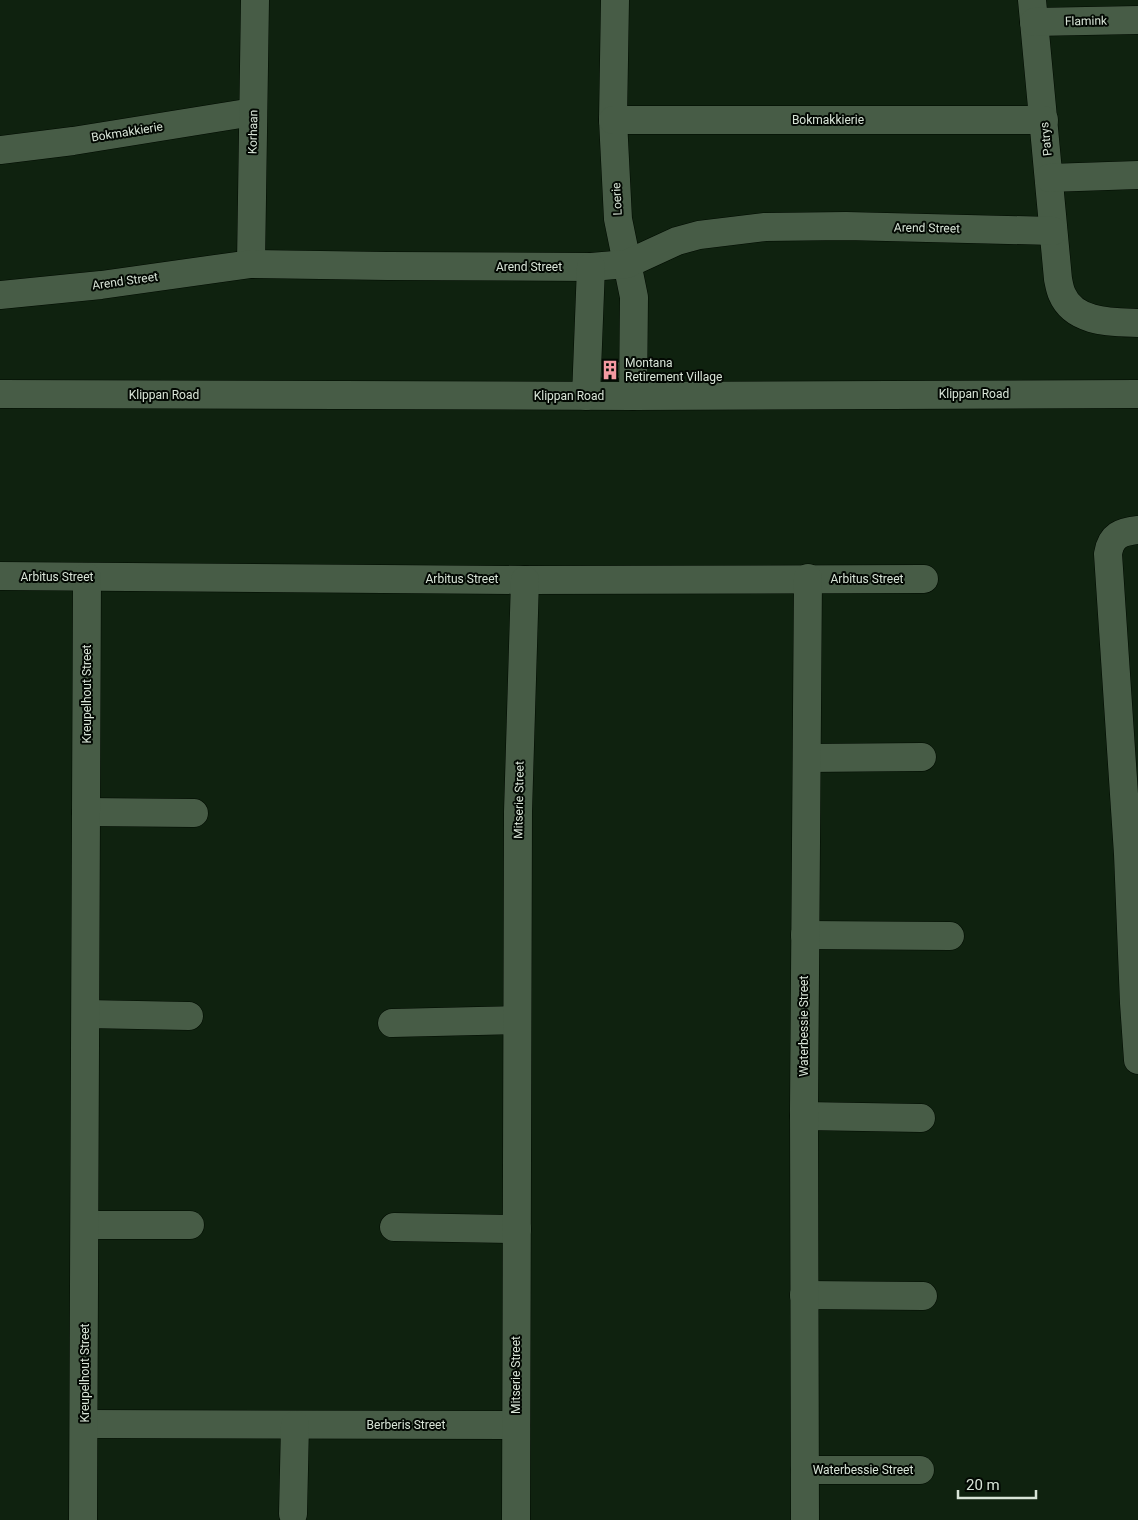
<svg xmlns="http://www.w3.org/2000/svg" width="1138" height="1520" font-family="Roboto,sans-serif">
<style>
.building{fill:url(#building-hatch);stroke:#596f58}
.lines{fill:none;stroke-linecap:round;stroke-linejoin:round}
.minor-casing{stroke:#000b00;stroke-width:29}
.minor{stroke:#475c46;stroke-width:28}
.labels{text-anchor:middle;stroke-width:4;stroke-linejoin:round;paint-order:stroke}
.street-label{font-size:12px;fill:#d8e4d7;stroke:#030903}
.poi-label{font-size:12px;fill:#d8e4d7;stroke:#030903;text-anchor:start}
</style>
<defs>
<pattern id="building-hatch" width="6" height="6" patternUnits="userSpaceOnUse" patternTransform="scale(1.25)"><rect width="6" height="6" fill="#013905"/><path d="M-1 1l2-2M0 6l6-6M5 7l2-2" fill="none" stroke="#255629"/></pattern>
</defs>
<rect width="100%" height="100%" fill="#0f220f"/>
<rect class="building" x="602" y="363" width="17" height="14"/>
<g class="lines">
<defs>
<g id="minor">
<path d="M 615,0 L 613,120 L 618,219 L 634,297 L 633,396"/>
<path d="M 1032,0 L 1058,279 C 1059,284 1060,290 1062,294 C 1074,323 1112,322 1138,323"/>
<path d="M 1034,22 L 1138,20"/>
<path d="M 613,120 L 1044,120"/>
<path d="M 0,150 L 73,141 L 253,112"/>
<path d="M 1049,178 L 1138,175"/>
<path d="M 251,264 L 255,0"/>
<path d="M 0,295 L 101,285 L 251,264 L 387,266 L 591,267 L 627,264 L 677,241 L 699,235 L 765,227 L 846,226 L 1053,231"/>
<path d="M 0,394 L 633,396 L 1138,394"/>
<path d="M 586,396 L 591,267"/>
<path d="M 1138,530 C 1121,532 1111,535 1108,554 L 1128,854 L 1134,1003 L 1138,1060"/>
<path d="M 0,576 L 525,580 L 924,579"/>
<path d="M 807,758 L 922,757"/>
<path d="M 86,812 L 194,813"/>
<path d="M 805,935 L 950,936"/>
<path d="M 86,1014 L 189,1016"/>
<path d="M 392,1023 L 517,1020"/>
<path d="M 804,1116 L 921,1118"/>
<path d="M 86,1225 L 190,1225"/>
<path d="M 394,1227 L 517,1229"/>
<path d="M 804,1295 L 923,1296"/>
<path d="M 85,1424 L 516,1425"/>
<path d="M 805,1470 L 920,1470"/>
<path d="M 293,1514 L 295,1425"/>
<path d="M 83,1520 L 87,577"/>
<path d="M 516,1520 L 518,812 L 525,580"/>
<path d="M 805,1520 L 804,1109 L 808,578"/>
</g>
</defs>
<use href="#minor" class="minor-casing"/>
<use href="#minor" class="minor"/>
</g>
<defs>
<symbol id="building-bare" viewBox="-9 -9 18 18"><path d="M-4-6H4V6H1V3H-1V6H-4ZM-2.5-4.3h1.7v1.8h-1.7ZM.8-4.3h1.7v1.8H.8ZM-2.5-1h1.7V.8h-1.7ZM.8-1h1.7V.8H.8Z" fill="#f49aa2" stroke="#030903" stroke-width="2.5" paint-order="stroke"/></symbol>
</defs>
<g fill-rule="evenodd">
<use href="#building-bare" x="596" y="356" width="28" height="28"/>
</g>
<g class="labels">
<g class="street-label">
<text transform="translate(1086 21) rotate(-1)" y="4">Flamink</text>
<text x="828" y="124">Bokmakkierie</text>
<text transform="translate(127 132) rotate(-9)" y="4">Bokmakkierie</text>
<text transform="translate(253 132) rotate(-89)" y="4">Korhaan</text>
<text transform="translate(1046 139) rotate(-96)" y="4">Patrys</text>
<text transform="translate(617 199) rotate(-93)" y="4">Loerie</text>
<text transform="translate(927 228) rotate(1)" y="4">Arend Street</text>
<text x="529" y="271">Arend Street</text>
<text transform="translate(125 281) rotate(-8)" y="4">Arend Street</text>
<text x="974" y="398">Klippan Road</text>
<text x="164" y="399">Klippan Road</text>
<text x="569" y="400">Klippan Road</text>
<text x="57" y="581">Arbitus Street</text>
<text x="462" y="583">Arbitus Street</text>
<text x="867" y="583">Arbitus Street</text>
<text transform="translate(87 694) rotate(-90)" y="4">Kreupelhout Street</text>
<text transform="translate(519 800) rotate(-89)" y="4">Mitserie Street</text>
<text transform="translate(804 1026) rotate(-90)" y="4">Waterbessie Street</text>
<text transform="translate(85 1373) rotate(-90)" y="4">Kreupelhout Street</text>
<text transform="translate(516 1375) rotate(-90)" y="4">Mitserie Street</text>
<text x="406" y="1429">Berberis Street</text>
<text x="863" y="1474">Waterbessie Street</text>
</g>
<g class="poi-label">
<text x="625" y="367">Montana<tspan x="625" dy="14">Retirement Village</tspan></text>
</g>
</g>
<path d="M958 1490v8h78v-8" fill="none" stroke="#d8e4d7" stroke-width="2.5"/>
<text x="966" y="1490" font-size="15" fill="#d8e4d7" stroke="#030903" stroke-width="4" paint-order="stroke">20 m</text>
</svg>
